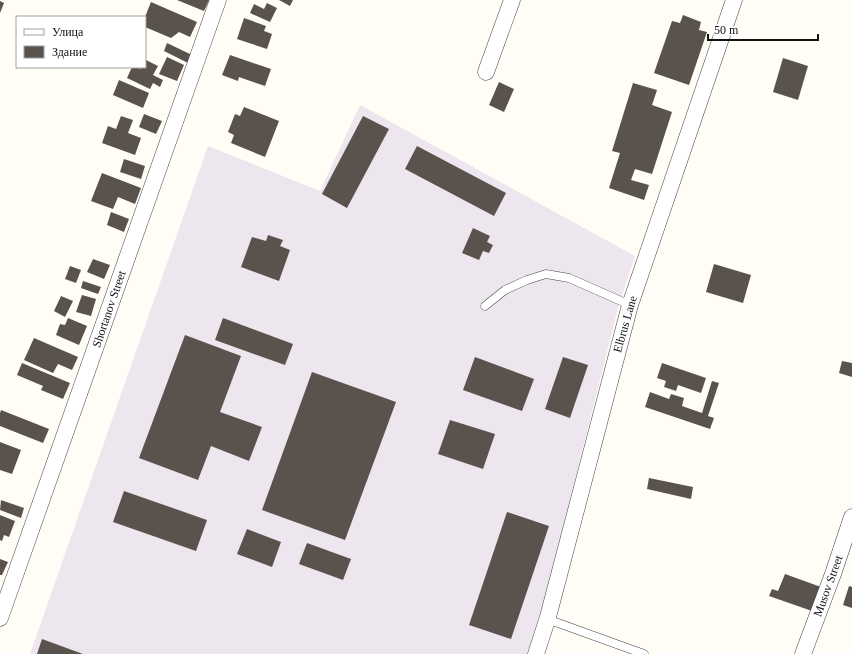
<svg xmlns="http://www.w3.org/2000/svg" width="852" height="654" font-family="'Times New Roman',serif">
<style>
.industrial{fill:#eee6ef}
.building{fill:#5a524d}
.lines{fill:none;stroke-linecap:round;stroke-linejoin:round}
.lane-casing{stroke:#444;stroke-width:9}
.street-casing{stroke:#444;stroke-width:17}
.lane{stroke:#fff;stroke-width:8}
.street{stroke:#fff;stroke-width:16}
.labels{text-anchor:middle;stroke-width:4;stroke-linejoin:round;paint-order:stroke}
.street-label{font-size:12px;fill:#111;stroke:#fff}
</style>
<rect width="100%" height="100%" fill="#fffdf5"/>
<path class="industrial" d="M 360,105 L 635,256 L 618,308 L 540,619 L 528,654 L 30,654 L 208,146 L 320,191 Z"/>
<g class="building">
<path d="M 177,0 L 209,0 L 204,11 Z"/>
<path d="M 279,0 L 293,0 L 290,6 Z"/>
<path d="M 0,1 L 4,3 L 0,13 Z"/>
<path d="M 151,2 L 197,22 L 190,37 L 179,32 L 171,38 L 145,27 L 145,17 Z"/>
<path d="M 267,3 L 277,8 L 270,22 L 250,13 L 254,4 L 264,9 Z"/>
<path d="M 683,15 L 701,22 L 699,30 L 707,32 L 689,85 L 654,73 L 672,21 L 680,23 Z"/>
<path d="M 244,18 L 266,26 L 264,31 L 272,34 L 267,49 L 237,39 Z"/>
<path d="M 167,43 L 192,55 L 188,63 L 164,51 Z"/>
<path d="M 230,55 L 271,69 L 265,86 L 239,77 L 238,81 L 222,75 Z"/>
<path d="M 167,57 L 184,65 L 177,81 L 159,74 Z"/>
<path d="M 783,58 L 808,66 L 798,100 L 773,92 Z"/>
<path d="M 146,60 L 158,66 L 153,75 L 163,80 L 160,87 L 153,83 L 150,89 L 127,78 L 132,67 L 137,67 L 141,69 L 142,67 L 145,67 Z"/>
<path d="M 119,80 L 149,93 L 143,108 L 113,95 Z"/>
<path d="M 499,82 L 514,89 L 504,112 L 489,105 Z"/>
<path d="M 633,83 L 657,90 L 652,105 L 672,112 L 652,174 L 635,169 L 631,180 L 649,185 L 644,200 L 609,188 L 620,153 L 612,151 Z"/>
<path d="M 244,107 L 279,121 L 265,157 L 231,143 L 234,135 L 228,132 L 235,114 L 240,116 Z"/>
<path d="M 144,114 L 162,121 L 156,134 L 139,127 Z"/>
<path d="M 121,116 L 133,120 L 128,133 L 141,138 L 135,155 L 102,143 L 108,126 L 116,129 Z"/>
<path d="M 363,116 L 389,129 L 347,208 L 322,194 Z"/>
<path d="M 417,146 L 506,193 L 494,216 L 405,169 Z"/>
<path d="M 124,159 L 145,166 L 141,179 L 120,172 Z"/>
<path d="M 102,173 L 141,188 L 135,204 L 118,197 L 113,209 L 91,201 Z"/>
<path d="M 111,212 L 129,219 L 124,232 L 107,225 Z"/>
<path d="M 473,228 L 490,236 L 487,242 L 493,245 L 489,253 L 483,251 L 479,260 L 462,253 Z"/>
<path d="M 268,235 L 283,240 L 280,246 L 290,250 L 279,281 L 241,267 L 252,237 L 266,241 Z"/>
<path d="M 93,259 L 110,265 L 104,279 L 87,272 Z"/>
<path d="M 714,264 L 751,275 L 743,303 L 706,292 Z"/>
<path d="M 70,266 L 81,270 L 76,283 L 65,279 Z"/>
<path d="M 83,281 L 101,287 L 98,294 L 81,288 Z"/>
<path d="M 82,295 L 96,299 L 91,316 L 76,312 Z"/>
<path d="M 61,296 L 73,301 L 65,317 L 54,311 Z"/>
<path d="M 68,318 L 87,326 L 79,345 L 56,335 L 60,324 L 65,325 Z"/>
<path d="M 223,318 L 293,344 L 285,365 L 215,340 Z"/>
<path d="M 185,335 L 241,356 L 220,412 L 262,427 L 249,461 L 211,446 L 198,480 L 139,458 Z"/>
<path d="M 34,338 L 78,357 L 72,370 L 58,364 L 53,373 L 24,360 Z"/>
<path d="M 475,357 L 534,379 L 522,411 L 463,390 Z"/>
<path d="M 563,357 L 588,365 L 570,418 L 545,409 Z"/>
<path d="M 842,361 L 852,363 L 852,377 L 839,373 Z"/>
<path d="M 22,363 L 70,383 L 63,399 L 41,390 L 43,386 L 17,375 Z"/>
<path d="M 662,363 L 706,378 L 701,393 L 678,385 L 676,391 L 664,387 L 666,381 L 657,378 Z"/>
<path d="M 312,372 L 396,402 L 345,540 L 262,510 Z"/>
<path d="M 712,381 L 719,383 L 708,416 L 714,418 L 710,429 L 645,407 L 650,392 L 669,399 L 671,394 L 684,398 L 682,406 L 702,413 Z"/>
<path d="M 1,410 L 49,429 L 43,443 L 0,426 L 0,413 Z"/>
<path d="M 450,420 L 495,434 L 483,469 L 438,454 Z"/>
<path d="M 0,442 L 21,450 L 12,474 L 0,470 Z"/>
<path d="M 649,478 L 693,487 L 691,499 L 647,489 Z"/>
<path d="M 124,491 L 207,520 L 196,551 L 113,522 Z"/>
<path d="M 1,500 L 24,508 L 21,518 L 0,510 Z"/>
<path d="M 507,512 L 549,526 L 511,639 L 469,625 Z"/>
<path d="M 0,515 L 15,521 L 9,537 L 4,535 L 2,541 L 0,540 Z"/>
<path d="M 247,529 L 281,542 L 272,567 L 237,554 Z"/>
<path d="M 307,543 L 351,559 L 343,580 L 299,564 Z"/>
<path d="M 0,559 L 8,562 L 2,575 L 0,575 Z"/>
<path d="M 785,574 L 821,587 L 812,611 L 769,596 L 772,589 L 778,591 Z"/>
<path d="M 849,586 L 852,587 L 852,608 L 843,605 Z"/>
<path d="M 42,639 L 83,654 L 37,654 Z"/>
</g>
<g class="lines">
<defs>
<g id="lane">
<path d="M 485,306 L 505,290 L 527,280 L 546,274 L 569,278 L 630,305"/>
<path d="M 547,619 L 644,654"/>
</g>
<g id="street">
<path d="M 486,72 L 512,0"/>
<path d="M 0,618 L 218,0"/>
<path d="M 536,654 L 548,617 L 630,305 L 734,0"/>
<path d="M 803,654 L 833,574 L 852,517"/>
</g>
</defs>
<use href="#lane" class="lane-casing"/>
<use href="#street" class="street-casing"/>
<use href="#lane" class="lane"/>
<use href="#street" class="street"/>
</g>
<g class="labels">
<g class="street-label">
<text transform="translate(109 309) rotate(-71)" y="4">Shortanov Street</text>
<text transform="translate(625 324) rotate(-74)" y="4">Elbrus Lane</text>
<text transform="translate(828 586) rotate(-70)" y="4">Musov Street</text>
</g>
</g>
<rect x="16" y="16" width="130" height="52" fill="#ffffff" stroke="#a0a0a0"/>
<rect x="24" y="29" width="20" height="6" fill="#ffffff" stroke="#a0a0a0"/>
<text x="52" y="36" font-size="12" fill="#111111">Улица</text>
<rect x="24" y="46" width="20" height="12" fill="#5a524d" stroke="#a0a0a0"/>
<text x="52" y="56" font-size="12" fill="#111111">Здание</text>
<path d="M708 34v6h110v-6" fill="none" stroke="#111111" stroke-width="2"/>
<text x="714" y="34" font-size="12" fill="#111111" stroke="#ffffff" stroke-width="3" paint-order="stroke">50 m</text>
</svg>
